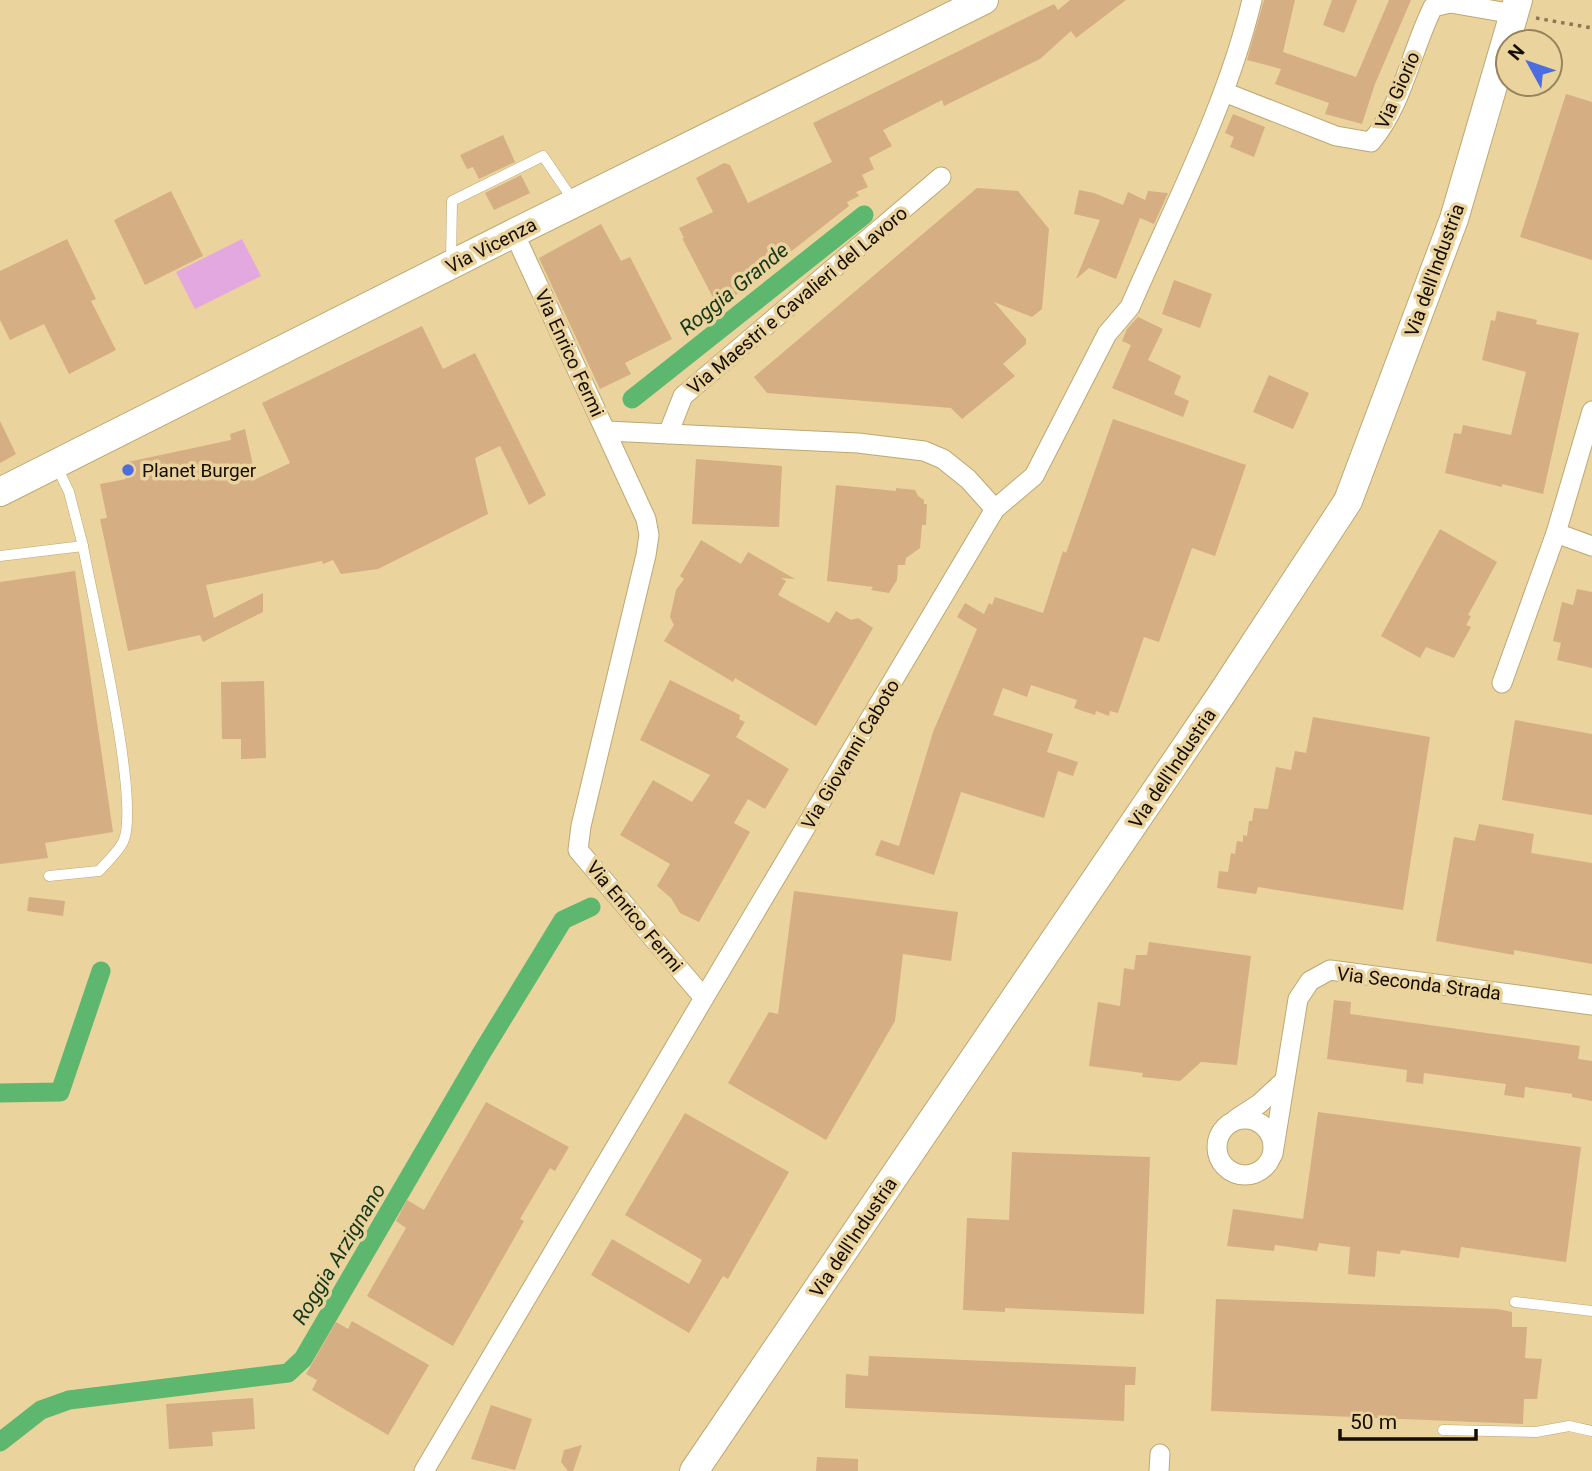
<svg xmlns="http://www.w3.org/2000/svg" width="1592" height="1471" font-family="Roboto,sans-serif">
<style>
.green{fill:#e3a8df}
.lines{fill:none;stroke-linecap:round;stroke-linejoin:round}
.canal{stroke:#5db76e;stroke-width:19}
.building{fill:#d6ae83}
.lane-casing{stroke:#bda873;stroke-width:11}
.street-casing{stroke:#bda873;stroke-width:21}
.secondary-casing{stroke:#bda873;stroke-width:30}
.path{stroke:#887855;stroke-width:3.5;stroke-dasharray:3.5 5;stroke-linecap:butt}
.lane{stroke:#fff;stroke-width:10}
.street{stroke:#fff;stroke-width:19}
.secondary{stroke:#fff;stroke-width:28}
.poi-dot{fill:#4c6de0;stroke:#ead39d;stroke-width:2.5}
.labels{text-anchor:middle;stroke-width:7;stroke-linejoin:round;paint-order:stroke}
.street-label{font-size:19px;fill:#150d00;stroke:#ead39d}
.poi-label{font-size:19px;fill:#150d00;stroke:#ead39d;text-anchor:start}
.water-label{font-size:21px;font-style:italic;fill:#13381b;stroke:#ead39d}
</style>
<rect width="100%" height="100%" fill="#ead39d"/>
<path class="green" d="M 242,239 L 261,276 L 195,309 L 176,272 Z"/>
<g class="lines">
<g class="canal">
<path d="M 632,399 L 864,215"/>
<path d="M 0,1093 L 60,1092 L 101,971"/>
<path d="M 0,1442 L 41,1410 L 69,1400 L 288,1373 L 303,1359 L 481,1054 L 563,920 L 591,907"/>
</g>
</g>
<g class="building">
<path d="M 1070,0 L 1126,0 L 1076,38 L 1071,31 L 1040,59 L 944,106 L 942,100 L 883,130 L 892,146 L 869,158 L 874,169 L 862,175 L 868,187 L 856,192 L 859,196 L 847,202 L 849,206 L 737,294 L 720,311 L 682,238 L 684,238 L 679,228 L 713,212 L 696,178 L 724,163 L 730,165 L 748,203 L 832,162 L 813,123 L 1054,4 L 1058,10 Z"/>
<path d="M 1264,0 L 1295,0 L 1283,52 L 1356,77 L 1389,0 L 1411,0 L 1375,84 L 1362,124 L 1325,114 L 1329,103 L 1275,84 L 1281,69 L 1247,60 Z"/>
<path d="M 1332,0 L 1357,0 L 1344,33 L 1323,25 Z"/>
<path d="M 1566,94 L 1592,102 L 1592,260 L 1520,237 Z"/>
<path d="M 1233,114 L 1265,127 L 1254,157 L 1230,147 L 1234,137 L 1225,133 Z"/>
<path d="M 503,135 L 515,162 L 479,179 L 473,167 L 467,169 L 460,155 Z"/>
<path d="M 521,175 L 530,193 L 494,210 L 485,193 Z"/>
<path d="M 977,188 L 1018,191 L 1049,229 L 1042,309 L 1032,317 L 994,302 L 1026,339 L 1026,344 L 1003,364 L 1015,376 L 962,419 L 951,408 L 767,393 L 754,377 Z"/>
<path d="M 1079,190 L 1094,193 L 1123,205 L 1128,192 L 1145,200 L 1148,191 L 1168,193 L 1154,224 L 1140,218 L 1116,279 L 1089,268 L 1076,279 L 1100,220 L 1074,214 Z"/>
<path d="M 171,191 L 203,256 L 145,285 L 114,220 Z"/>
<path d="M 601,224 L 621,261 L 630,257 L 672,339 L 625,363 L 631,374 L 600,389 L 539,258 Z"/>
<path d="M 67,239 L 96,299 L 91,301 L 116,350 L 69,374 L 44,324 L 10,340 L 0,320 L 0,271 Z"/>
<path d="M 1174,280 L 1212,294 L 1200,328 L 1162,314 Z"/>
<path d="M 1497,311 L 1537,320 L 1536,324 L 1579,333 L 1543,494 L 1502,484 L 1502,487 L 1445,473 L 1454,433 L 1461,434 L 1463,425 L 1511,435 L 1526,372 L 1482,360 L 1491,320 L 1495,321 Z"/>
<path d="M 1138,317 L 1163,329 L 1148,360 L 1181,376 L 1174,394 L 1189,401 L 1183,417 L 1112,388 L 1131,345 L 1122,341 L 1127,329 Z"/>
<path d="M 422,326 L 443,369 L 475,353 L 546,495 L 529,505 L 500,446 L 475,458 L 488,514 L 378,569 L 341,574 L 333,560 L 323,564 L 322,561 L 206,585 L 214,618 L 263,593 L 263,612 L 203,642 L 200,635 L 128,651 L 100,519 L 107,518 L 100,484 L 126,479 L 123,463 L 231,440 L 230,434 L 245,429 L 256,479 L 290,463 L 262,403 Z"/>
<path d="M 1269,375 L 1309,393 L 1293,429 L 1253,412 Z"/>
<path d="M 1113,419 L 1246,465 L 1215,556 L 1192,548 L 1159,642 L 1144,637 L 1118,713 L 1110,711 L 1109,716 L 1096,711 L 1095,715 L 1074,708 L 1077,700 L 1031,685 L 1027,697 L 1003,688 L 993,715 L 1053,734 L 1047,752 L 1078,762 L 1073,776 L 1058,771 L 1044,818 L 961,792 L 934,875 L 875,855 L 881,840 L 899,846 L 933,732 L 977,629 L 957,617 L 965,603 L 984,614 L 989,603 L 992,605 L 995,597 L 1043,613 L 1063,551 L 1066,553 Z"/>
<path d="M 0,421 L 16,454 L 0,463 Z"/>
<path d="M 696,459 L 782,466 L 779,527 L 692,524 Z"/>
<path d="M 836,485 L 896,491 L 896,488 L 915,490 L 918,496 L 924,500 L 924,504 L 927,504 L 926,525 L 922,525 L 920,548 L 906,558 L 905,565 L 898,565 L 897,580 L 889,593 L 871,590 L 873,587 L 827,581 Z"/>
<path d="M 1440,529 L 1497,562 L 1468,615 L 1471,616 L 1466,625 L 1471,627 L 1454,658 L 1426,647 L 1420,658 L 1381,636 Z"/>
<path d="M 701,540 L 741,564 L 748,552 L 795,579 L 781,578 L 786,581 L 778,595 L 829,623 L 836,611 L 851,620 L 858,618 L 873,628 L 816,726 L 735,678 L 733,682 L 664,641 L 674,625 L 670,617 L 676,590 L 684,579 L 680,576 Z"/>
<path d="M 75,571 L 113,832 L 45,843 L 48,858 L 0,864 L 0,582 Z"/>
<path d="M 1577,589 L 1592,592 L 1592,668 L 1557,660 L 1561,643 L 1553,641 L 1562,602 L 1573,605 Z"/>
<path d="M 670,680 L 740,715 L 739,719 L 745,722 L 736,737 L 789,769 L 765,809 L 748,799 L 734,823 L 750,832 L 699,922 L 680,913 L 671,898 L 657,886 L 670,864 L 620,835 L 653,780 L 692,802 L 710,775 L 640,740 Z"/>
<path d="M 264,681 L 266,758 L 241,759 L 241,739 L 222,739 L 221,682 Z"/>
<path d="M 1313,717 L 1430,737 L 1403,910 L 1258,887 L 1256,894 L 1217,888 L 1219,871 L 1228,872 L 1231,853 L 1235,854 L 1237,841 L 1243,842 L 1243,835 L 1247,836 L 1249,821 L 1252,821 L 1254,808 L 1268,809 L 1276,767 L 1291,770 L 1295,751 L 1306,753 Z"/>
<path d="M 1515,720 L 1592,734 L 1592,815 L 1502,800 Z"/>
<path d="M 1479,824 L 1534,834 L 1531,853 L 1592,863 L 1592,964 L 1514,950 L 1514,955 L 1436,941 L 1454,837 L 1475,841 Z"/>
<path d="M 794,891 L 958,912 L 951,961 L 903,954 L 895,1021 L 826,1140 L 728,1083 L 769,1012 L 778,1014 Z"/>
<path d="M 29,897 L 65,901 L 63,916 L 27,911 Z"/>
<path d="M 1149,942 L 1251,956 L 1237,1065 L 1201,1062 L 1180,1081 L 1142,1077 L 1143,1073 L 1089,1066 L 1098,1002 L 1120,1006 L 1124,968 L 1134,970 L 1136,955 L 1147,955 Z"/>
<path d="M 1334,1000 L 1351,1002 L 1350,1014 L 1580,1046 L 1578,1059 L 1592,1061 L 1592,1101 L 1572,1097 L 1572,1094 L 1525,1087 L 1524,1098 L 1504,1095 L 1506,1084 L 1424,1073 L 1423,1084 L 1406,1082 L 1407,1070 L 1327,1059 Z"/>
<path d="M 486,1102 L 569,1147 L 555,1171 L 550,1168 L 520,1219 L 524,1221 L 453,1346 L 367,1296 L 406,1228 L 396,1221 L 407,1200 L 424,1210 Z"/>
<path d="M 1318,1112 L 1581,1147 L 1566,1262 L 1461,1247 L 1459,1258 L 1401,1250 L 1400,1254 L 1377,1251 L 1375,1277 L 1348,1274 L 1350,1247 L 1319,1243 L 1317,1251 L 1275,1245 L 1274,1251 L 1227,1246 L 1233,1209 L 1303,1219 Z"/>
<path d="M 685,1113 L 789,1172 L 728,1279 L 723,1276 L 689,1333 L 591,1275 L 612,1239 L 689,1284 L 702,1260 L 625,1215 Z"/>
<path d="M 1012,1152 L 1150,1157 L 1144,1314 L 1005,1308 L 1005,1312 L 963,1310 L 967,1218 L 1009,1220 Z"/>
<path d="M 1216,1299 L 1498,1309 L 1512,1312 L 1512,1327 L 1527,1327 L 1525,1358 L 1542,1359 L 1537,1399 L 1524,1399 L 1523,1424 L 1211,1411 Z"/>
<path d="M 352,1321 L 429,1365 L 388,1435 L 312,1390 L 317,1380 L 306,1374 L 336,1322 L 348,1329 Z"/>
<path d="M 869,1356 L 1136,1367 L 1135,1385 L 1125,1385 L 1124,1421 L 845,1408 L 846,1374 L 868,1376 Z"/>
<path d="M 253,1398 L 255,1429 L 212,1432 L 213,1446 L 169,1449 L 166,1404 Z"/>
<path d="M 491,1405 L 532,1419 L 515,1470 L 471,1459 Z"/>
<path d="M 582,1445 L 573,1471 L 568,1471 L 561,1462 L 564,1450 Z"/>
<path d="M 817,1457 L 858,1459 L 858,1471 L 816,1471 Z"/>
</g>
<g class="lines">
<defs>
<g id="lane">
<path d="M 451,262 L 452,201 L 543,156 L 573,200"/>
<path d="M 57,467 L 69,492 L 83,546"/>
<path d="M 0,556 L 83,546 C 92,598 142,805 123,842 C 118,852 107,862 99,871 L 49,876"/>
<path d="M 1515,1302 L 1592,1311"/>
<path d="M 1443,1430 L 1536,1432 L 1569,1426 L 1592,1431"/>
</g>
<g id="street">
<path d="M 1224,92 L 1336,136 L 1371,142 C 1403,104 1411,51 1433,7 L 1450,3 L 1514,14"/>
<path d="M 1592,411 L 1556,533 L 1592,546"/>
<path d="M 607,431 L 858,443 L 924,451 L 943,459 L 968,479 L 995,509"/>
<path d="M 668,434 L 683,396 L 941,177"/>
<path d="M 1502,683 L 1556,533"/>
<path d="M 704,998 L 995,509 L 1034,476 L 1107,334 L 1130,307 C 1173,208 1227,105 1252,0"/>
<circle cx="1245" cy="1147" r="28"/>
<path d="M 1236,1119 L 1259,1104 L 1284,1081"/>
<path d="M 1273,1154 L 1298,999 L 1310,981 L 1330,970 L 1592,1005"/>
<path d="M 424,1471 L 704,998 L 578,850 L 581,826 L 646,555 L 649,535 L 646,519 L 514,233"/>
<path d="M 1159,1471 L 1160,1454"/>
</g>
<g id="secondary">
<path d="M 0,492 L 514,233 L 984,0"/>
<path d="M 694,1471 L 1221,695 L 1348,501 L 1454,219 L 1518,0"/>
</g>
</defs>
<use href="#lane" class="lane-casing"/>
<use href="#street" class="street-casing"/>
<use href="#secondary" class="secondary-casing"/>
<path class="path" d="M 1536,18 L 1592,28"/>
<use href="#lane" class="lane"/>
<use href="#street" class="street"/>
<use href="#secondary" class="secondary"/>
</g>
<circle class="poi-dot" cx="128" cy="470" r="7"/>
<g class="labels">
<g class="street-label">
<text transform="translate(1397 90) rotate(-66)" y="7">Via Giorio</text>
<text transform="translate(491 245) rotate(-27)" y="7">Via Vicenza</text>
<text transform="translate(1434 270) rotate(-70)" y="7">Via dell'Industria</text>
<text transform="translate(797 300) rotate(-40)" y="7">Via Maestri e Cavalieri del Lavoro</text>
<text transform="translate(570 353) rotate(65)" y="7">Via Enrico Fermi</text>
<text transform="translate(850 754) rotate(-59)" y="7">Via Giovanni Caboto</text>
<text transform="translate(1172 768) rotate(-56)" y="7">Via dell'Industria</text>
<text transform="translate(635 916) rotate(50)" y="7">Via Enrico Fermi</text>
<text transform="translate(1419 983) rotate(7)" y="7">Via Seconda Strada</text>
<text transform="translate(853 1237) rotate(-56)" y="7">Via dell'Industria</text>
</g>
<g class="poi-label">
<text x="142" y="477">Planet Burger</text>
</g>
<g class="water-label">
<text transform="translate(734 289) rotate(-39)" y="7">Roggia Grande</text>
<text transform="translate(339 1254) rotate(-59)" y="7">Roggia Arzignano</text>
</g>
</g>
<g transform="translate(1529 63) rotate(310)"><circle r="33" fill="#ead39d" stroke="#95845e" stroke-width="2"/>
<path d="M0-5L12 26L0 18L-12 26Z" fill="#4c6de0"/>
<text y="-10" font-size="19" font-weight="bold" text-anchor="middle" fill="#150d00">N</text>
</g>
<path d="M1340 1429v10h136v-10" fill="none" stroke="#150d00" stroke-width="3.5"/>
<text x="1350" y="1429" font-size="21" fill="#150d00" stroke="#ead39d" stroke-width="5" paint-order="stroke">50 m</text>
</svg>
